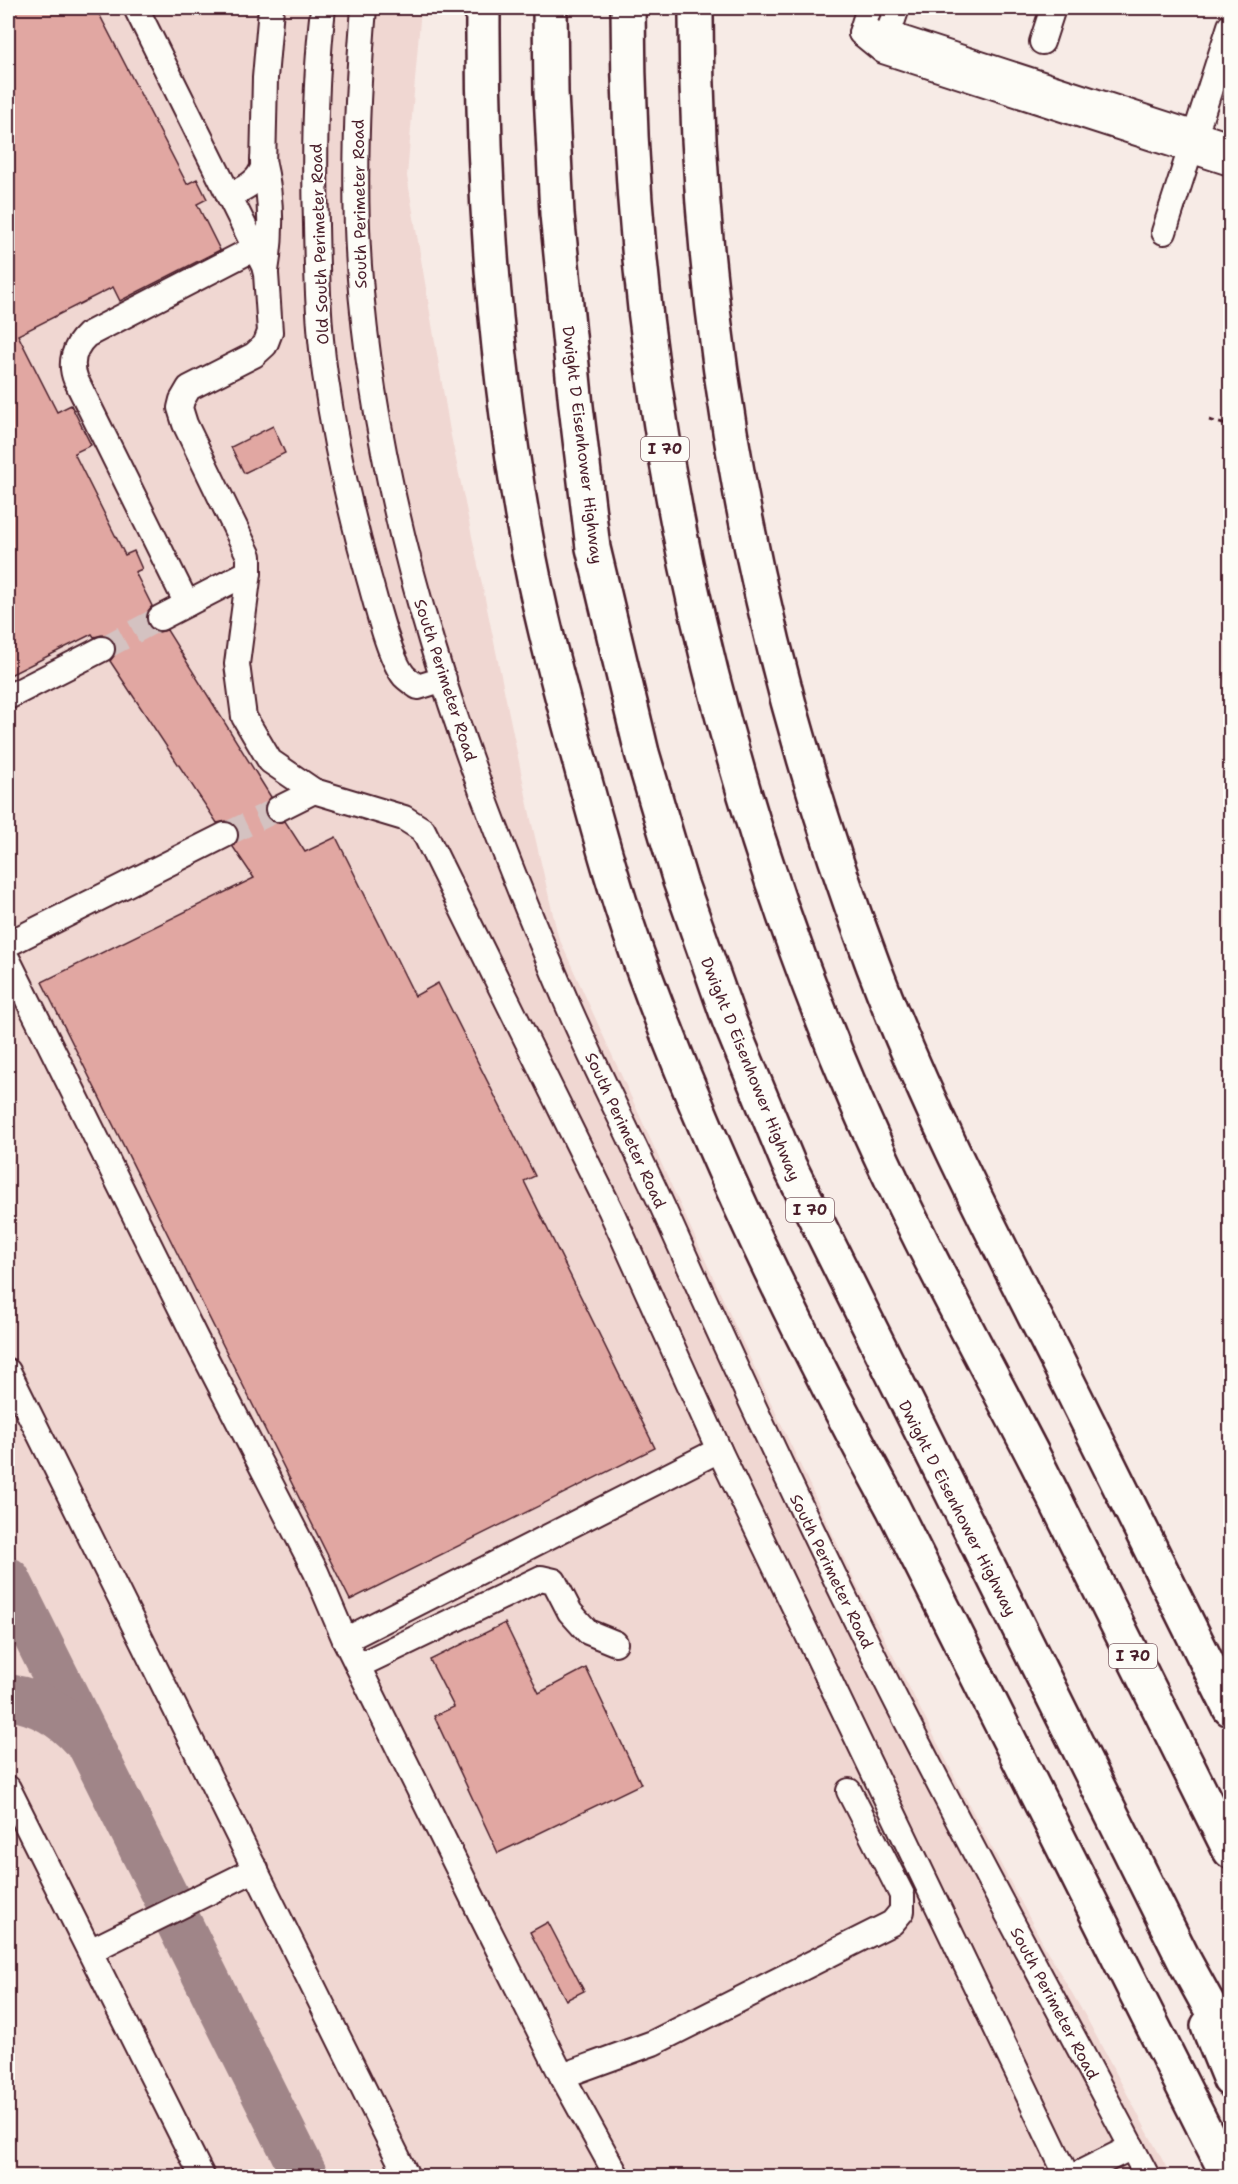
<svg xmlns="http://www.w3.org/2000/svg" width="1238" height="2184" font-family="'Shantell Sans',sans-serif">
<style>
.built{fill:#f0d7d2}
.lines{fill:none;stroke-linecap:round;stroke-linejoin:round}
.taxiway{stroke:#a08588;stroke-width:46}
.building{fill:#e1a7a2;stroke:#4a1f2b;stroke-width:1.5}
.minor-tunnel{stroke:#d4c2c1;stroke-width:24;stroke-dasharray:24 12;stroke-linecap:butt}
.minor-casing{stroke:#4a1f2b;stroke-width:28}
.highway-casing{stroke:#4a1f2b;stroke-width:38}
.path{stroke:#4a1f2b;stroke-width:3;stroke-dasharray:6 4.5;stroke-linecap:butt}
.minor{stroke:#fdfcf7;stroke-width:24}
.highway{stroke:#fdfcf7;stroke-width:33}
.labels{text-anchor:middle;stroke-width:4.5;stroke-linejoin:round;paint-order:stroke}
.shield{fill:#fdfcf7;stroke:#806168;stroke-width:1.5}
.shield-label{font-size:15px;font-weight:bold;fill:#4a1f2b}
.street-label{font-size:16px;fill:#4a1f2b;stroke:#fdfcf7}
</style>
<rect width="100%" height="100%" fill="#f7ebe6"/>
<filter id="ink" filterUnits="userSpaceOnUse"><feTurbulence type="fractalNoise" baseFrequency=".0167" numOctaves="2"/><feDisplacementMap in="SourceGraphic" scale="12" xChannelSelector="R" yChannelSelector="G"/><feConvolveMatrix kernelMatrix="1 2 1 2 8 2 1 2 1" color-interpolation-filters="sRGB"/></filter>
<g filter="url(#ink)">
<path class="built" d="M 8,8 L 421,8 L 407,176 L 450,431 L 532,824 L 558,936 L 742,1341 L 850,1571 L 967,1801 L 1046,1949 L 1086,2017 L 1171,2176 L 8,2176 Z"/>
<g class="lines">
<g class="taxiway">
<path d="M 8,1580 L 305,2176"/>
<path d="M 8,1697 C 37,1701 63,1715 83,1738"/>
</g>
</g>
<g class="building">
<path d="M 8,8 L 96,8 L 187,184 L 197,179 L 207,199 L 197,204 L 220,250 L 120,301 L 113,287 L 18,335 L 57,412 L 71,405 L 91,445 L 74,453 L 125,555 L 134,551 L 142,569 L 135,572 L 152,606 L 148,611 L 146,617 L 147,624 L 152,630 L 159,632 L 167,630 L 271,797 L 264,808 L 266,816 L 271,821 L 277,823 L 285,821 L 305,852 L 336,837 L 415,996 L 438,983 L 535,1176 L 524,1181 L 655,1448 L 350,1600 L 42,982 L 254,878 L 233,847 L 239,836 L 237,828 L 232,823 L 226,821 L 217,823 L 110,661 L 114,656 L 116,649 L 114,642 L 110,637 L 102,635 L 94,637 L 92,634 L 8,676 Z"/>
<path d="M 273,426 L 285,453 L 244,473 L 231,447 Z"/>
<path d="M 505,1623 L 539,1693 L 586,1668 L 641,1784 L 498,1853 L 434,1716 L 454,1707 L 430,1660 Z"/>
<path d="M 548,1922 L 584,1991 L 566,2000 L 530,1932 Z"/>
</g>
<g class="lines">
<g class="minor-tunnel">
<path d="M 102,649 L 160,618"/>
<path d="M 225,835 L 278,809"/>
</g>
<defs>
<g id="minor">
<path d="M 136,8 L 264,266 L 266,274 L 270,332 L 265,345 L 254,355 L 189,388 L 182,400 L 180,408 L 185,424 L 249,556 L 249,572 L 160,618"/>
<path d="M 323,8 C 315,80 314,152 316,225 C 317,274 318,325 325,374 C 335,443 350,511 369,578 C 376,602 389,658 404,676 C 408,680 414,684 418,687 L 444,679"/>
<path d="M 364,8 C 357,93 353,180 359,266 C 377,525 467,772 569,1008 C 599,1076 633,1142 664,1210 C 741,1382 820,1552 906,1720 C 984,1873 1067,2024 1147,2176"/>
<path d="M 869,8 L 861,33 L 883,51 L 1230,163"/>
<path d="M 861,33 L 888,34 L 1230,145"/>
<path d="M 888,34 L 897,8"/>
<path d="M 1042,42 L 1053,8"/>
<path d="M 263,160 C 272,197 272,234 266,271"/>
<path d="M 229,196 C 244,188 258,183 263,167 L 265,78 L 271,8"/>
<path d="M 1164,232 L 1230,26"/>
<path d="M 249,572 L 237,664 L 244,717 L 270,761 L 314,791 L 404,818 L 423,830 L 611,1211 L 719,1450 L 1067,2176"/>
<path d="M 187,604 L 76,380 C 69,363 74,347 87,335 L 255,248"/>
<path d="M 8,697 L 102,649"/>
<path d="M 278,809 L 314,791"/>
<path d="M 8,944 L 225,835"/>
<path d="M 8,960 L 196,1339 L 316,1572 L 345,1640 L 481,1915 L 562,2076 L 617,2176"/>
<path d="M 8,1371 L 407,2176"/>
<path d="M 345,1640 L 719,1450"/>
<path d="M 358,1666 L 541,1578 L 554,1581 L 570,1612 L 588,1632 L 615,1643"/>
<path d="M 8,1788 L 202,2176"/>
<path d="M 90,1951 L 256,1869"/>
<path d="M 562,2076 L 653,2043 L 892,1923 L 902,1911 L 902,1895 L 849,1791"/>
<path d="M 1074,2176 L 1132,2147"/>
</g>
<g id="highway">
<path d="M 483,8 C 482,182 494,356 524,527 C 538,608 559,687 581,766 C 600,837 620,909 646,978 C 714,1161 799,1337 893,1508 L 1228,2176"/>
<path d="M 550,8 L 551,92 L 557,214 L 576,406 L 593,548 L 642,753 L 680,881 L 729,1020 L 788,1163 L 1185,1962 L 1230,2044"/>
<path d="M 628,8 C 628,383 708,756 856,1101 C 909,1225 975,1343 1037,1463 C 1102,1591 1166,1721 1230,1851"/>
<path d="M 696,8 C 695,334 758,660 873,965 C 924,1101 991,1230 1057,1360 C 1115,1476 1172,1593 1230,1709"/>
<path d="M 1208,2026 L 1230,2080"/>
</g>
</defs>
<use href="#minor" class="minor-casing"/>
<use href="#highway" class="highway-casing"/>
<path class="path" d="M 1209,420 L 1230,426"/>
<use href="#minor" class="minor"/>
<use href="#highway" class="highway"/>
</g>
</g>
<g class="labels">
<g class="shield">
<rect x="641" y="437" width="48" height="24" rx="4.5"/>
<rect x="786" y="1198" width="48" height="24" rx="4.5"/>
<rect x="1109" y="1644" width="48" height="24" rx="4.5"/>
</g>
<g class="shield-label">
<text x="665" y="454">I 70</text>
<text x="810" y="1215">I 70</text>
<text x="1133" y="1661">I 70</text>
</g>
<g class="street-label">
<text transform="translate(359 204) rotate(-91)" y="6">South Perimeter Road</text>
<text transform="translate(319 244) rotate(-92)" y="6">Old South Perimeter Road</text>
<text transform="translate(583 445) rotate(83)" y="6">Dwight D Eisenhower Highway</text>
<text transform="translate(446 680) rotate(72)" y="6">South Perimeter Road</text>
<text transform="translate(751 1069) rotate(68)" y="6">Dwight D Eisenhower Highway</text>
<text transform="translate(626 1130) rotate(65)" y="6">South Perimeter Road</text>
<text transform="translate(958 1508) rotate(63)" y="6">Dwight D Eisenhower Highway</text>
<text transform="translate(832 1571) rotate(64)" y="6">South Perimeter Road</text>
<text transform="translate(1055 2003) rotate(62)" y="6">South Perimeter Road</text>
</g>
</g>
<rect width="1238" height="2184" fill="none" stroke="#fdfcf7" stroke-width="30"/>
<rect x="15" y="15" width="1208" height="2154" fill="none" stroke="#4a1f2b" stroke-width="2" filter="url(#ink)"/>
</svg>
